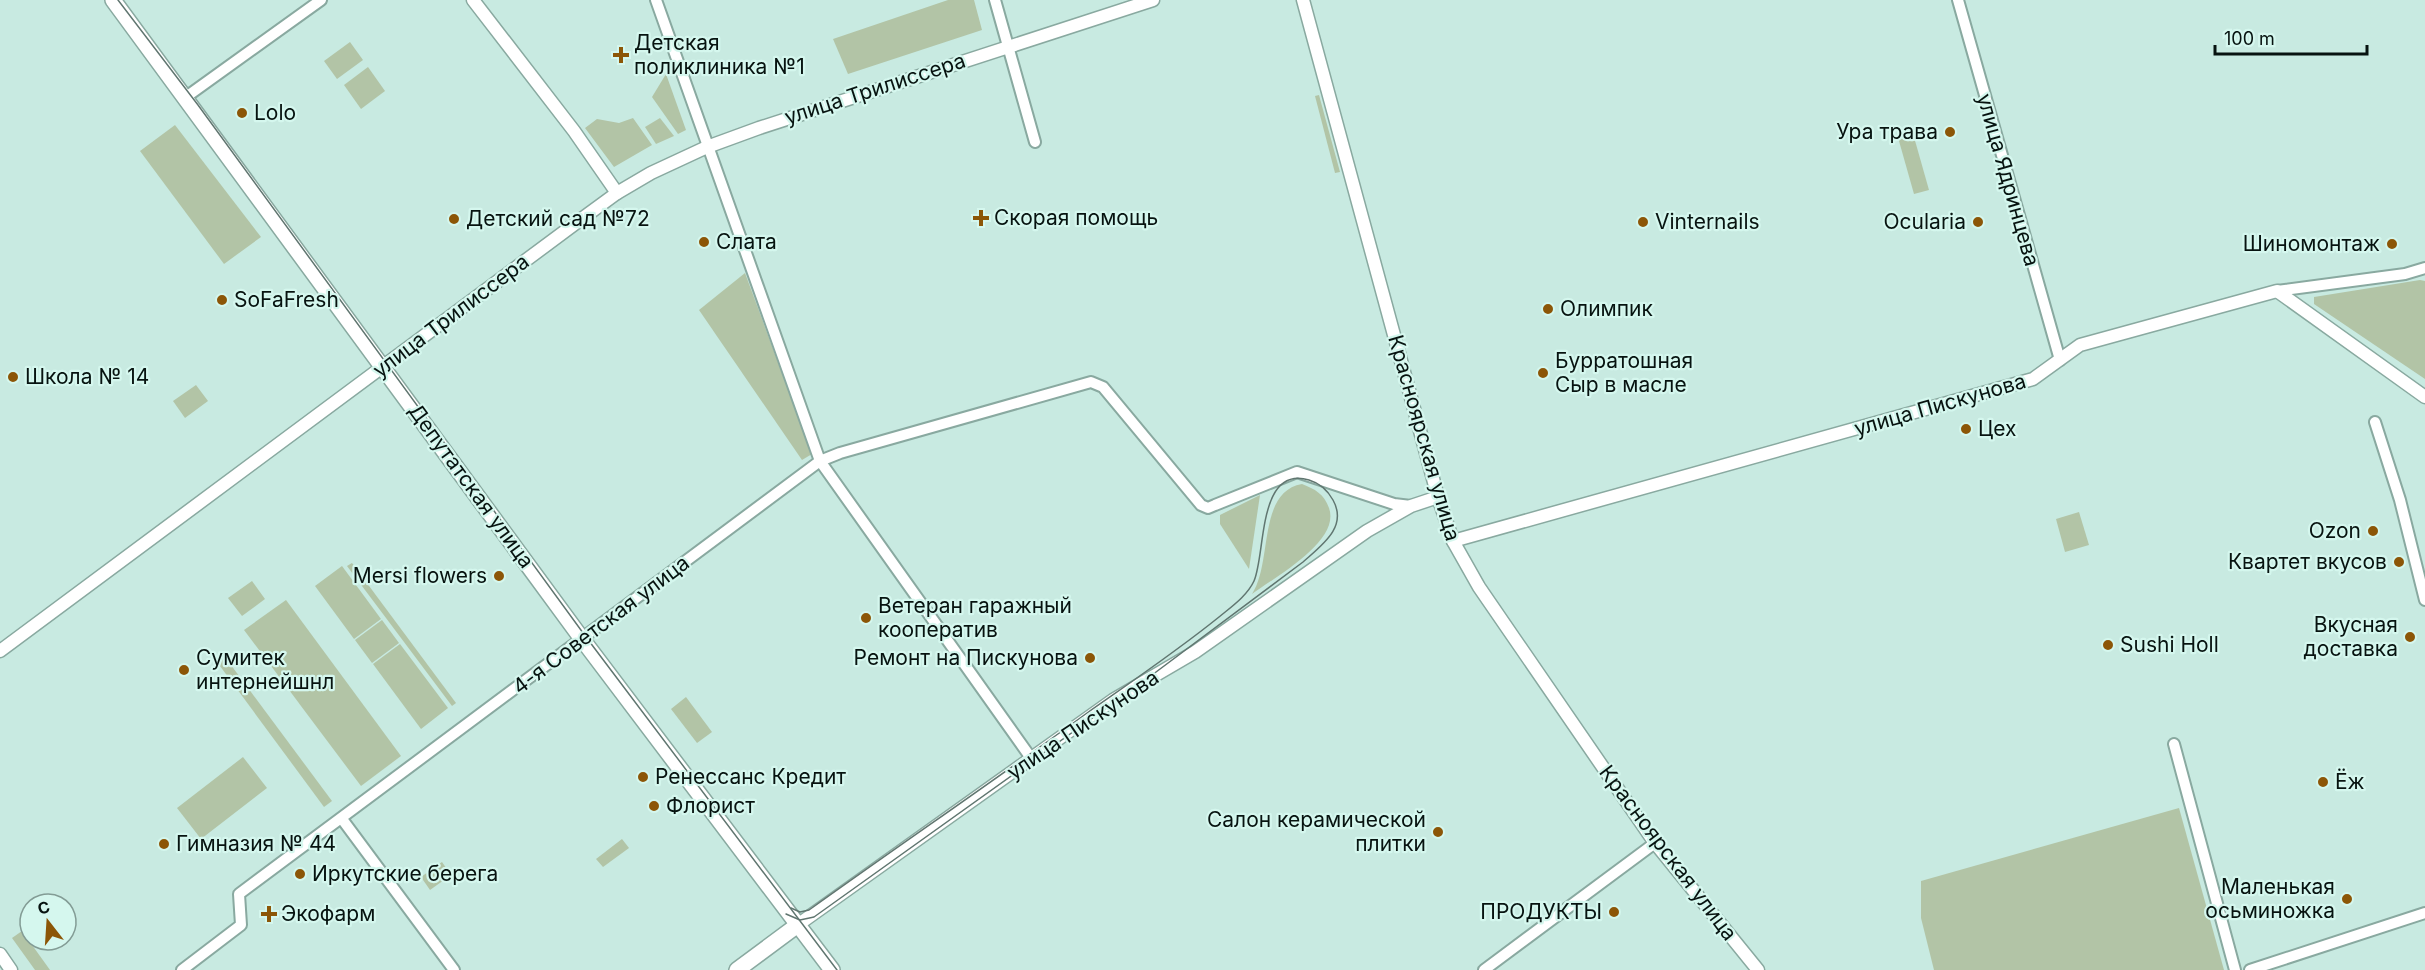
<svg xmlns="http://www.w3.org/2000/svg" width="2425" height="970" font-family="Inter,sans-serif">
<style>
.green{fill:#b2c4a6}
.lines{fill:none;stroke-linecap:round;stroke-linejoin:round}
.minor-casing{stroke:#89a9a0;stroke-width:14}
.tertiary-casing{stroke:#89a9a0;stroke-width:15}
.secondary-casing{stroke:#89a9a0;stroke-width:18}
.minor{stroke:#fff;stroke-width:10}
.tertiary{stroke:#fff;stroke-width:12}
.secondary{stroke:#fff;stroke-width:15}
.tram{stroke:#607670;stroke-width:1.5}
.poi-dot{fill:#8c5607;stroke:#d5f7ee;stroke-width:2}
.labels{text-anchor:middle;stroke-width:4.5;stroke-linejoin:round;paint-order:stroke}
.poi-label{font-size:21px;fill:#071310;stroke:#d5f7ee;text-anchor:start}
.street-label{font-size:21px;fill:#071310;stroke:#d5f7ee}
</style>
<rect width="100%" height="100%" fill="#c8eae1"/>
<g class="green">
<path d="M 948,0 L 974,0 L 982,30 L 848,74 L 833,39 Z"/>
<path d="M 350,42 L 363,60 L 337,79 L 324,61 Z"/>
<path d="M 368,67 L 385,91 L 361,109 L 344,85 Z"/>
<path d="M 666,74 L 686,130 L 678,134 L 652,97 Z"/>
<path d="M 1319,95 L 1340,172 L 1335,173 L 1315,96 Z"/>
<path d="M 633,118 L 652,145 L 614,167 L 585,128 L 597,119 L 619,123 Z"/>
<path d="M 660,118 L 674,136 L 656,144 L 645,127 Z"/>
<path d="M 175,125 L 261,237 L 224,264 L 140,151 Z"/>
<path d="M 1912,130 L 1929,190 L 1914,194 L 1897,134 Z"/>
<path d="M 745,273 L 812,454 L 802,460 L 699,310 Z"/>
<path d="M 2420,280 L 2425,281 L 2425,379 L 2314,304 L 2314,297 Z"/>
<path d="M 196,385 L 208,401 L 185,418 L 173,401 Z"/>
<path d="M 1302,484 C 1315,489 1324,494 1329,508 C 1341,541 1275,577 1252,594 C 1273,562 1257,492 1302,484 Z"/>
<path d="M 1260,495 L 1249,569 L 1220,524 L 1220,515 Z"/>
<path d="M 2079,512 L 2089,545 L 2065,552 L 2056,519 Z"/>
<path d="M 352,563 L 456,703 L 452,706 L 347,566 Z"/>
<path d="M 342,566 L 381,619 L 354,639 L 315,586 Z"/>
<path d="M 252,581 L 265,599 L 242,616 L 228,598 Z"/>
<path d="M 286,600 L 401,756 L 361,786 L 244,630 Z"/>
<path d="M 382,620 L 399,643 L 372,663 L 355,640 Z"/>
<path d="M 400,644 L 448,708 L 421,729 L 373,664 Z"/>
<path d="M 225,657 L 332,801 L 324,807 L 217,662 Z"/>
<path d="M 686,697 L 712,732 L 697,743 L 671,709 Z"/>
<path d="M 243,757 L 267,788 L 201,839 L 177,808 Z"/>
<path d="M 2179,808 L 2224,970 L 1934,970 L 1921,918 L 1921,881 Z"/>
<path d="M 622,839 L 629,848 L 603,867 L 596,859 Z"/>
<path d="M 442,862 L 451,875 L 430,890 L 421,877 Z"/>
<path d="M 22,931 L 50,970 L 35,970 L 12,938 Z"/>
</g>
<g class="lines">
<defs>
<g id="minor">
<path d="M 656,0 L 820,461 L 1031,758"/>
<path d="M 995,0 L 1035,142"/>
<path d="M 1958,0 L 2060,360"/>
<path d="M 186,97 L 321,0"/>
<path d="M 2277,291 L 2405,274 L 2425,268"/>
<path d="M 2375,422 L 2400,500 L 2425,600"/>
<path d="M 2174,744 L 2235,970"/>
<path d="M 342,819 L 454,970"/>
<path d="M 182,970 L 241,925 L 239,894 L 820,461 L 840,453 L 1091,382 L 1103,387 L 1201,505 L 1208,508 L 1215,505 L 1297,472 L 1394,504 L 1411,506"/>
<path d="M 1484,970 L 1655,843"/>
<path d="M 2250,970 L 2425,913"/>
</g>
<g id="tertiary">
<path d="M 473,0 L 574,131 L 617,193"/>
<path d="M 1303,0 L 1438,497 L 1453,541 L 1479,587 L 1655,843 L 1758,970"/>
<path d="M 1453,541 L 2033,379 L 2080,345 L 2277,291 L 2425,397"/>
<path d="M 0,651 L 576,223 L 617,193 L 651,173 L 707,147 L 759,128 L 1153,0"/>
<path d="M 799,924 L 1113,700 L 1195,652 L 1367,531 L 1411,506 L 1438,497"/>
<path d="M 0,954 L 11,970"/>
</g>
<g id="secondary">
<path d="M 113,0 L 582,639 L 832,970"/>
<path d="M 737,970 L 799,924"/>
</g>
</defs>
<use href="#minor" class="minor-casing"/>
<use href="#tertiary" class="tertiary-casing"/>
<use href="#secondary" class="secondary-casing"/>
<use href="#minor" class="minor"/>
<use href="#tertiary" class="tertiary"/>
<use href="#secondary" class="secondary"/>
<g class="tram">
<path d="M 118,0 L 198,105 L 586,637 L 837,970"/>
<path d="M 786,914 L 800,920 L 814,917 L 1140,684 L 1303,562 C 1322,545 1348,527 1333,500 C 1328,491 1319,483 1309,480 C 1257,465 1266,554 1254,581 C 1247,596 1231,607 1219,617 C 1177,651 1131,682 1087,713 C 995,780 901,844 809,910 L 800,912 L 791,908"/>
</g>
</g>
<g class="poi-dot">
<path d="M618 46h6v6h6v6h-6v6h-6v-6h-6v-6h6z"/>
<circle cx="242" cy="113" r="6"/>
<circle cx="1950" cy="132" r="6"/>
<path d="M978 209h6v6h6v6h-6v6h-6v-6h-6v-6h6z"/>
<circle cx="454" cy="219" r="6"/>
<circle cx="1643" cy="222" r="6"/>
<circle cx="1978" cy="222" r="6"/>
<circle cx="704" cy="242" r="6"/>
<circle cx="2392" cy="244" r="6"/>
<circle cx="222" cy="300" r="6"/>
<circle cx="1548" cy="309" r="6"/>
<circle cx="1543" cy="373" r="6"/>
<circle cx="13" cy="377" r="6"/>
<circle cx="1966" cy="429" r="6"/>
<circle cx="2373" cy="531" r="6"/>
<circle cx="2399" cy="562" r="6"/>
<circle cx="499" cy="576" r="6"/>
<circle cx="866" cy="618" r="6"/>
<circle cx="2410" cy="637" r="6"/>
<circle cx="2108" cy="645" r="6"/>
<circle cx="1090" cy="658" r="6"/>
<circle cx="184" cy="670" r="6"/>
<circle cx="643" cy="777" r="6"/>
<circle cx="2323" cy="782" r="6"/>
<circle cx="654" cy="806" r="6"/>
<circle cx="1438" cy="832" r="6"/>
<circle cx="164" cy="844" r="6"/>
<circle cx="300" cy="874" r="6"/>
<circle cx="2347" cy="899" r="6"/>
<circle cx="1614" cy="912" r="6"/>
<path d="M266 905h6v6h6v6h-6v6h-6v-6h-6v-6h6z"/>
</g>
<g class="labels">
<g class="poi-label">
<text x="634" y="50">Детская<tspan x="634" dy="24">поликлиника №1</tspan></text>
<text x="254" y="120">Lolo</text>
<text x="1938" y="139" text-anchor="end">Ура трава</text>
<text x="994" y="225">Скорая помощь</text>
<text x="466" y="226">Детский сад №72</text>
<text x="1655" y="229">Vinternails</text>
<text x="1966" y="229" text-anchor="end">Ocularia</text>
<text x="716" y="249">Слата</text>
<text x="2380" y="251" text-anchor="end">Шиномонтаж</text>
<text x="234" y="307">SoFaFresh</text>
<text x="1560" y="316">Олимпик</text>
<text x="1555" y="368">Бурратошная<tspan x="1555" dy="24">Сыр в масле</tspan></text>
<text x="25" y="384">Школа № 14</text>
<text x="1978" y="436">Цех</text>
<text x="2361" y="538" text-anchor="end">Ozon</text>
<text x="2387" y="569" text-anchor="end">Квартет вкусов</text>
<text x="487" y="583" text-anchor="end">Mersi flowers</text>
<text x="878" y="613">Ветеран гаражный<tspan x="878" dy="24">кооператив</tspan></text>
<text x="2398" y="632" text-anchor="end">Вкусная<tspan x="2398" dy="24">доставка</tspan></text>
<text x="2120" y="652">Sushi Holl</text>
<text x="196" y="665">Сумитек<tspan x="196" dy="24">интернейшнл</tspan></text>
<text x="1078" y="665" text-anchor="end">Ремонт на Пискунова</text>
<text x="655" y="784">Ренессанс Кредит</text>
<text x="2335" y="789">Ёж</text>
<text x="666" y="813">Флорист</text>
<text x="1426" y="827" text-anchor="end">Салон керамической<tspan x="1426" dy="24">плитки</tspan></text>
<text x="176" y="851">Гимназия № 44</text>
<text x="312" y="881">Иркутские берега</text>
<text x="2335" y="894" text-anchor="end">Маленькая<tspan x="2335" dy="24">осьминожка</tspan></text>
<text x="1602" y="919" text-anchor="end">ПРОДУКТЫ</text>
<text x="281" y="921">Экофарм</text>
</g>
<g class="street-label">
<text transform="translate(875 89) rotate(-18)" y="7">улица Трилиссера</text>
<text transform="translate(2008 180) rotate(74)" y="7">улица Ядринцева</text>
<text transform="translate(451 316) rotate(-37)" y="7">улица Трилиссера</text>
<text transform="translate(1940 405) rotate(-16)" y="7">улица Пискунова</text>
<text transform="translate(1424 438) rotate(74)" y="7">Красноярская улица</text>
<text transform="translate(471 486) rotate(54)" y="7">Депутатская улица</text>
<text transform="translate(601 625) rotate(-37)" y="7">4-я Советская улица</text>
<text transform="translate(1083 725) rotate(-34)" y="7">улица Пискунова</text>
<text transform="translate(1668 853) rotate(53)" y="7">Красноярская улица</text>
</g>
</g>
<g transform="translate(48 922) rotate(343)"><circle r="28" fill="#d5f7ee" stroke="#839c95" stroke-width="1.5"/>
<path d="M0-4.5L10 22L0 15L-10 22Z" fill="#8c5607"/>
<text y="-9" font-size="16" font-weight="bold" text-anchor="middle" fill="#071310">С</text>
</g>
<path d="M2215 45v9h152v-9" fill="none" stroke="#071310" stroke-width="3"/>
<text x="2224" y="45" font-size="18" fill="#071310" stroke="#d5f7ee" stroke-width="4.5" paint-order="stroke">100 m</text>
</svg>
